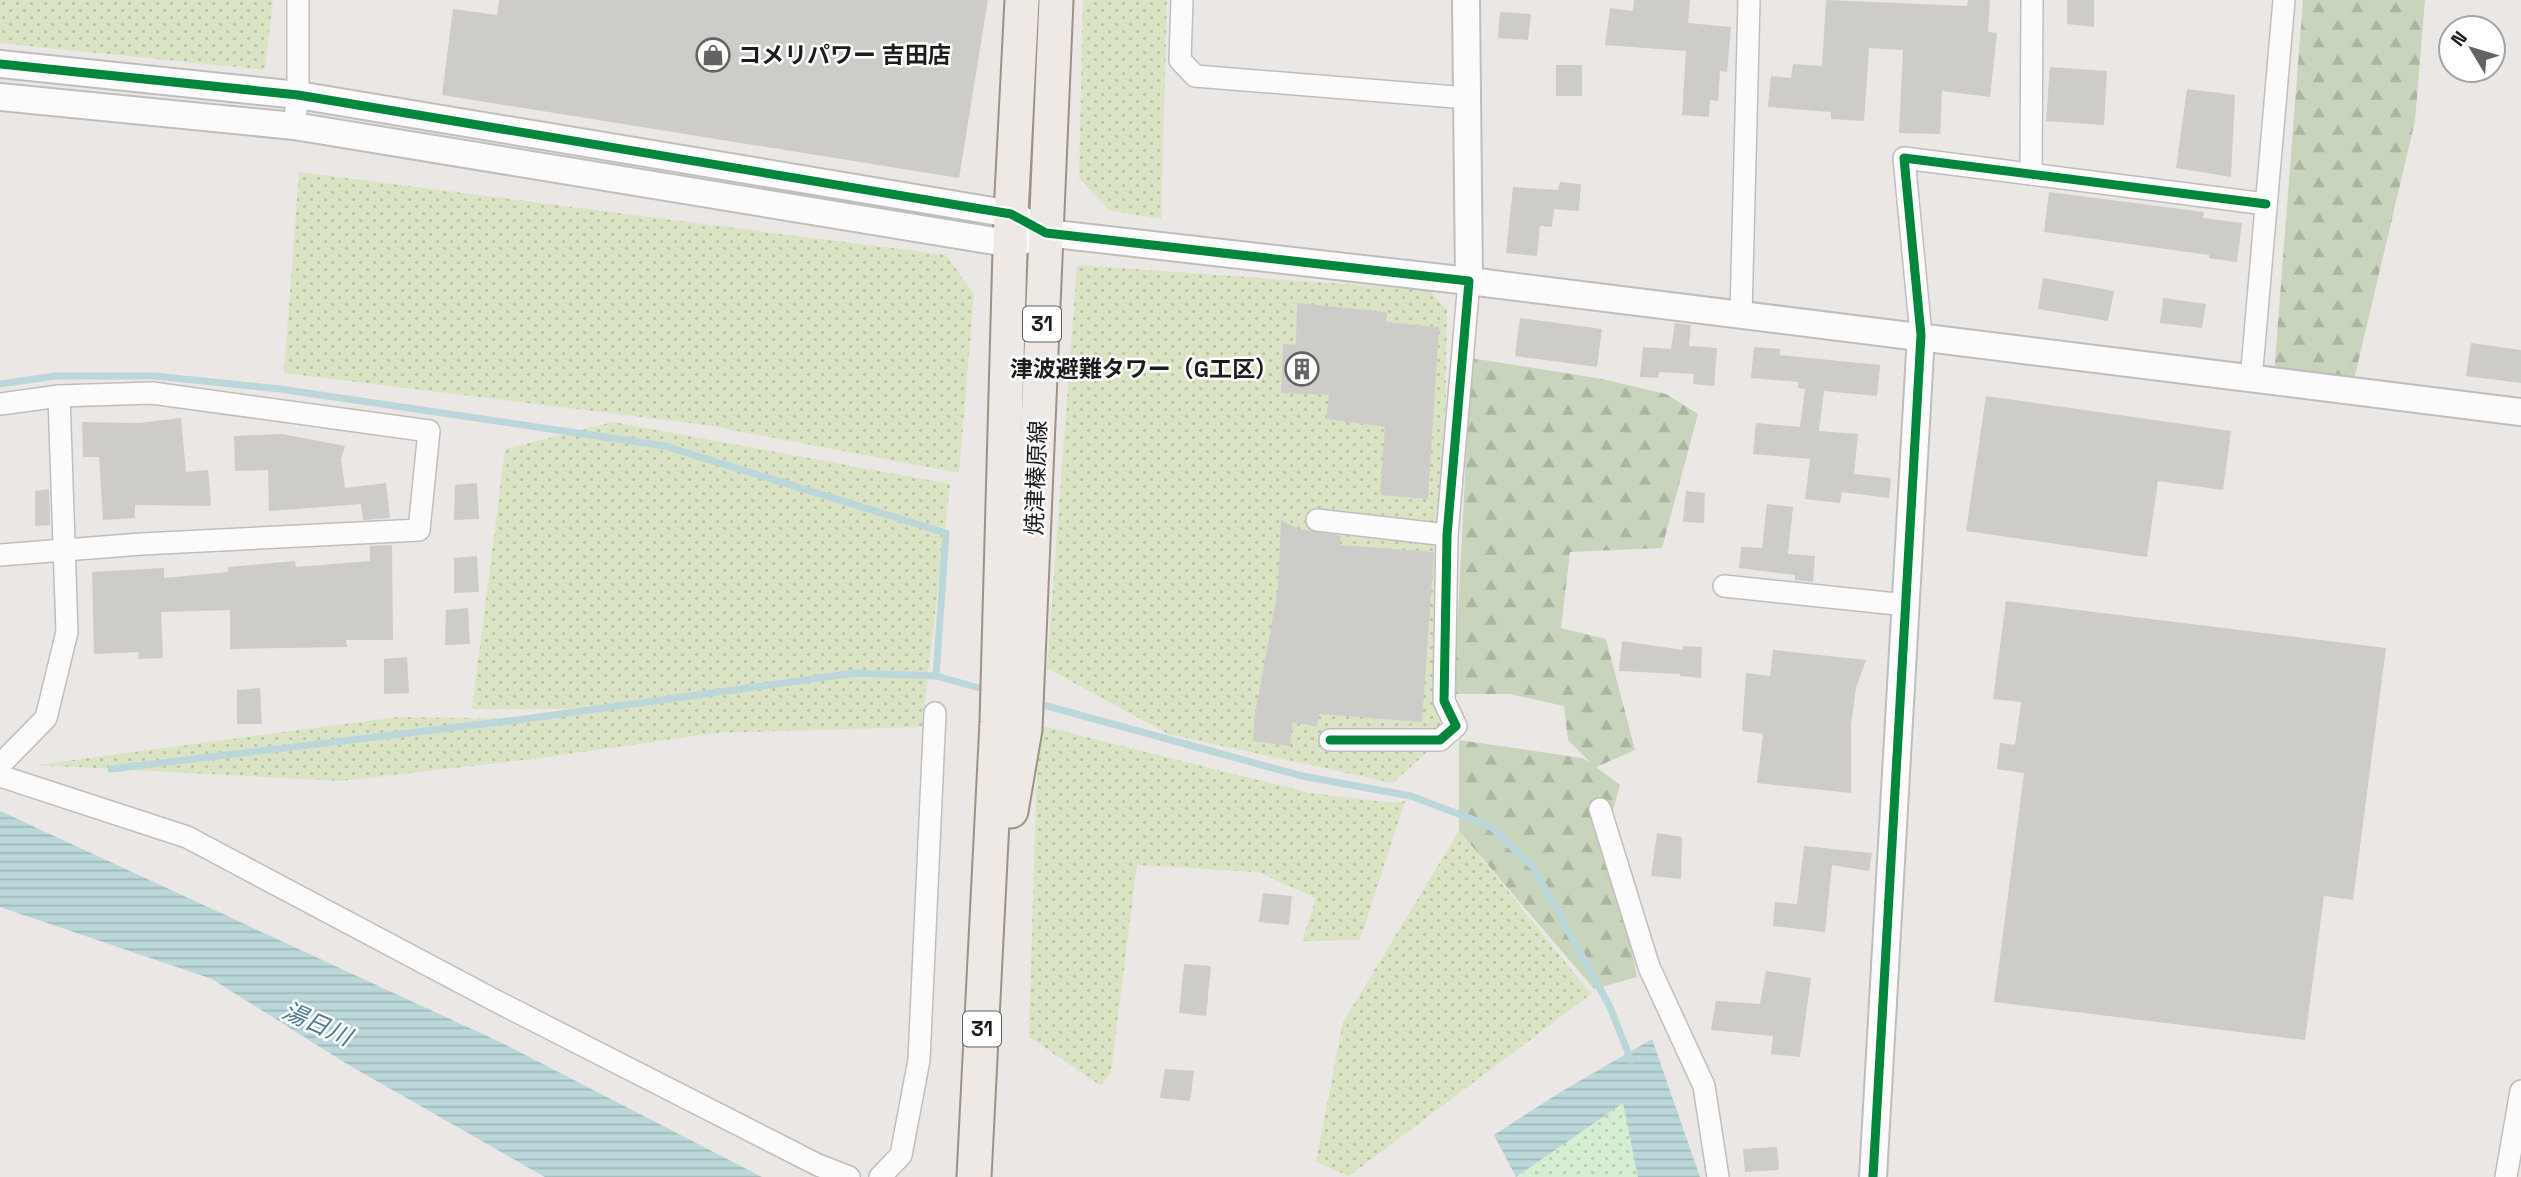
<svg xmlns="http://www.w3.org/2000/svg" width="2521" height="1177" font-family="'Space Grotesk','Noto Sans JP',sans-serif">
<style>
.grass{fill:url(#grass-dots)}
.forest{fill:url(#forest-firs)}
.park{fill:url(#park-dots)}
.water{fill:url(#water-rules)}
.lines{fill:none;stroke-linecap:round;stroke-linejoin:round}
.stream{stroke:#bbd7da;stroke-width:7}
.building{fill:#ceccc9}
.minor-casing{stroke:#c0bebd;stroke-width:24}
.tertiary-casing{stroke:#c0bebd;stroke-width:30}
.primary-casing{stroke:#9d9284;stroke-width:37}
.minor{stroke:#fcfbfb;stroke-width:21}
.tertiary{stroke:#fcfbfb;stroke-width:26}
.primary{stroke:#eee9e4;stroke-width:33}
.cycleway-casing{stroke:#fff;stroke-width:13}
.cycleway{stroke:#00873e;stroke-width:9}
.labels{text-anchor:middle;stroke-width:5;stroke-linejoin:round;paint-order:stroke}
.shield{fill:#fff;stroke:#606060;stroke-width:2}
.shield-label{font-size:21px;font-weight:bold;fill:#1c1c1c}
.poi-label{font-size:23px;font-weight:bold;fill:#1c1c1c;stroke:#fff;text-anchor:start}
.street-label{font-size:23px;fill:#1c1c1c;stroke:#fff}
.water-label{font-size:24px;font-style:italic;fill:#4c7792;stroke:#fff}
</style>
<defs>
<pattern id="grass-dots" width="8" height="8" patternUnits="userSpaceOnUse" patternTransform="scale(1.75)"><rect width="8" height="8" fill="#dae4c5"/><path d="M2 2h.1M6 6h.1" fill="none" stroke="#bac3a9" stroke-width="1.8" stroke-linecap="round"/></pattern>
<pattern id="forest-firs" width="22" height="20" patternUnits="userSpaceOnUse" patternTransform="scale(1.75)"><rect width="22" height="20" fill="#c8d5bc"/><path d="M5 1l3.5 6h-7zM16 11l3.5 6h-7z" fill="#abb6a1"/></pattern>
<pattern id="park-dots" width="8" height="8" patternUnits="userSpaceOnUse" patternTransform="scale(1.75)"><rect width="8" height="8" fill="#d5eed1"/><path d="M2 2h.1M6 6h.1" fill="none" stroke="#b6ccb3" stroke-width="1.8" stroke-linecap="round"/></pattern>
<pattern id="water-rules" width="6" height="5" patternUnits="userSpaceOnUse" patternTransform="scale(1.75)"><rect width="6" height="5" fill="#bbd7da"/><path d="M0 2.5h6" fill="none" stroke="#a0b8ba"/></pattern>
</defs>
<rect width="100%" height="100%" fill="#eae7e4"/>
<g class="grass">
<path d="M 0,0 L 273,0 L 265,70 L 0,43 Z"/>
<path d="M 1083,0 L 1167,0 L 1161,219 L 1109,210 L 1079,178 Z"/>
<path d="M 299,172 L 946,255 L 974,294 L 959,473 L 706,425 L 284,373 Z"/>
<path d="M 1077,265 L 1429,290 L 1447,310 L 1440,740 L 1393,783 L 1168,734 L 1047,668 Z"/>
<path d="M 613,422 L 950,484 L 922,727 L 714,733 L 533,759 L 340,781 L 36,765 L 398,717 L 525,719 L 597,709 L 472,709 L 505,449 Z"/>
<path d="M 1038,725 L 1310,793 L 1395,803 L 1405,801 L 1360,940 L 1302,941 L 1316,898 L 1258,872 L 1137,865 L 1111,1072 L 1101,1086 L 1029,1037 Z"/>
<path d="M 1459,831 L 1591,994 L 1349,1176 L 1316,1162 L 1343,1022 Z"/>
</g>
<g class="forest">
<path d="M 2303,0 L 2425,0 L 2415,121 L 2353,384 L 2274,374 Z"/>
<path d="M 1471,358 L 1602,379 L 1666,394 L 1698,414 L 1662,548 L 1570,552 L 1561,628 L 1606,639 L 1635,750 L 1596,767 L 1620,785 L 1607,831 L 1637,977 L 1594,989 L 1459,831 L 1459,740 L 1582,758 L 1591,763 L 1568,740 L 1564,706 L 1510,694 L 1454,694 Z"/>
</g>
<path class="park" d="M 1623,1102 L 1638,1177 L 1517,1177 Z"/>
<g class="water">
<path d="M 0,811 L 502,1043 L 762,1177 L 545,1177 L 347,1064 L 212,979 L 0,907 Z"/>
<path d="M 1652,1039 L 1700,1177 L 1638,1177 L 1623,1103 L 1516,1177 L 1494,1135 L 1559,1093 Z"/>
</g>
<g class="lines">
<g class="stream">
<path d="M 0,384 L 55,376 L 155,376 L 280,389 L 665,446 L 946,533 L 936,676"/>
<path d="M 1036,703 L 1302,776 L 1411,796 L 1490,826 L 1534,868 L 1610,1007 L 1631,1060"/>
<path d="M 111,769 L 525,719 L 855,673 L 936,676 L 990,691"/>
</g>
</g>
<g class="building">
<path d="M 499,0 L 988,0 L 959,178 L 442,95 L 453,9 L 497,15 Z"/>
<path d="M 1634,0 L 1690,0 L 1688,23 L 1731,27 L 1727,72 L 1720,71 L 1718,101 L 1710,100 L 1709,117 L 1682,115 L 1686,51 L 1605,45 L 1610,8 L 1633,11 Z"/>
<path d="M 1826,0 L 1967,6 L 1968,0 L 1990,0 L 1988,32 L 1997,33 L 1990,97 L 1942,91 L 1940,134 L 1899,133 L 1903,50 L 1869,48 L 1864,121 L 1831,119 L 1831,112 L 1768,107 L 1771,76 L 1791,78 L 1793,64 L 1822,66 Z"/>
<path d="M 2067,0 L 2094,0 L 2094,27 L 2067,24 Z"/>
<path d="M 1500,12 L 1531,14 L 1528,40 L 1498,38 Z"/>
<rect x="1556" y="65" width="26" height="31"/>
<path d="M 2050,67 L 2107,71 L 2104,125 L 2046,121 Z"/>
<path d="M 2187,89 L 2235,95 L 2231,177 L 2176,168 Z"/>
<path d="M 1560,182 L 1581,184 L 1579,211 L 1554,209 L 1552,227 L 1540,226 L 1537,256 L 1506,253 L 1513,187 L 1558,190 Z"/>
<path d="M 2049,192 L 2204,212 L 2203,218 L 2242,223 L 2237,262 L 2209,258 L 2209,255 L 2044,232 Z"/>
<path d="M 2043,278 L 2114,291 L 2108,321 L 2038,309 Z"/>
<path d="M 2163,298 L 2206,304 L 2202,328 L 2160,323 Z"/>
<path d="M 1297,303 L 1387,312 L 1386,322 L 1439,327 L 1428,499 L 1380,495 L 1385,427 L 1326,419 L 1329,395 L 1281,393 L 1283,344 L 1296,345 Z"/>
<path d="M 1520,318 L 1602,329 L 1597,367 L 1515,356 Z"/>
<path d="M 1675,323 L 1691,325 L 1689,346 L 1717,348 L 1714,386 L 1693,384 L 1694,374 L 1659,372 L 1658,378 L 1640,377 L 1643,347 L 1671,349 Z"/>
<path d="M 2471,343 L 2521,350 L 2521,383 L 2466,376 Z"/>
<path d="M 1754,347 L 1780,349 L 1780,355 L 1880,365 L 1877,396 L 1824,391 L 1819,431 L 1858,434 L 1854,474 L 1891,478 L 1889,498 L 1842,492 L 1840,503 L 1805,499 L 1810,459 L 1753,454 L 1756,423 L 1800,427 L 1805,389 L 1798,388 L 1798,382 L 1751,378 Z"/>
<path d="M 1986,396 L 2231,431 L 2223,490 L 2158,481 L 2147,557 L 1966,531 Z"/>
<path d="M 181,418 L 186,472 L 208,470 L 211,506 L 135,505 L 135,518 L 103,520 L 99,457 L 83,457 L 82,422 L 139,423 Z"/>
<path d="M 282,434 L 345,446 L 341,459 L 345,488 L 386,483 L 390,518 L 363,520 L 361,504 L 269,511 L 268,470 L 235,471 L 234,436 Z"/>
<path d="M 477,483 L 479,519 L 454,520 L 455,485 Z"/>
<path d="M 49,489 L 50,525 L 35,526 L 35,491 Z"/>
<path d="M 1686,491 L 1705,493 L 1704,523 L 1683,522 Z"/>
<path d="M 1767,504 L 1793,507 L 1788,554 L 1815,556 L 1813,582 L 1795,580 L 1795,575 L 1739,568 L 1741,547 L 1762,548 Z"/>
<path d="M 1281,520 L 1298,529 L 1341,536 L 1340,545 L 1434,552 L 1422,722 L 1319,714 L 1317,726 L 1292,723 L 1290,746 L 1253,741 L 1254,719 L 1278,589 Z"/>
<path d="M 392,545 L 393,640 L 346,640 L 347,647 L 230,649 L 230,610 L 161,612 L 163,658 L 138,659 L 139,652 L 94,654 L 92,572 L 164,568 L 164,578 L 228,572 L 228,567 L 295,561 L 296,567 L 370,561 L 370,546 Z"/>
<path d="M 477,556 L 479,592 L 454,593 L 454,558 Z"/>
<path d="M 2006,601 L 2386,648 L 2353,900 L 2324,896 L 2305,1040 L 1994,1002 L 2024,773 L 1997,769 L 2000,743 L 2015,745 L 2021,702 L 1993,699 Z"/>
<path d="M 468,608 L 470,644 L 445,645 L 446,610 Z"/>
<path d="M 1622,641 L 1683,650 L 1683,646 L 1702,647 L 1701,678 L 1680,676 L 1680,674 L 1619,671 Z"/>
<path d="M 1773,650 L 1866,660 L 1856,688 L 1851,725 L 1851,793 L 1757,783 L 1763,734 L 1742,731 L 1746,673 L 1770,676 Z"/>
<path d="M 407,657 L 409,693 L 384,694 L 384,659 Z"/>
<path d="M 260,688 L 262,724 L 237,724 L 237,690 Z"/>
<path d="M 1657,833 L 1682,837 L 1681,879 L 1651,876 Z"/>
<path d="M 1804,846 L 1872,853 L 1869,871 L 1832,865 L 1825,932 L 1773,926 L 1775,902 L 1797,904 Z"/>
<path d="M 1263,893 L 1292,896 L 1289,925 L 1259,922 Z"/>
<path d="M 1184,964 L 1211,966 L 1206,1016 L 1179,1013 Z"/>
<path d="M 1766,971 L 1811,978 L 1800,1057 L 1771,1054 L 1773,1036 L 1711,1030 L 1716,1001 L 1760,1004 Z"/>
<path d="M 1165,1069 L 1194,1071 L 1190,1101 L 1160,1098 Z"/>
<path d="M 1777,1147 L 1779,1170 L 1745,1172 L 1743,1149 Z"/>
</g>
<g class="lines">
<defs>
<g id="minor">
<path d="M 1182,0 L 1180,60 L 1195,76 L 1467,98"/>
<path d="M 294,126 L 298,95 L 298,0"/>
<path d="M 2031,174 L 2032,0"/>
<path d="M 1741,315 L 1749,0"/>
<path d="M 1921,335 L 1904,158 L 2266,204"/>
<path d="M 2251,380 L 2284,0"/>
<path d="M 0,404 L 59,396 L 152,393 L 429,431 L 419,530 L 142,544 L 0,555"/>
<path d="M 1317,520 L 1447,535"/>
<path d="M 1724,586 L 1906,605"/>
<path d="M 1330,740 L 1440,740 L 1456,726 L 1444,701 L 1447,535 L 1469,281"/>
<path d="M 0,765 L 46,718 L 67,632 L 59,396"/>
<path d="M 0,776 L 187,837 L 496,1001 L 818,1165 L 849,1177"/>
<path d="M 1600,809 L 1649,967 L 1704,1086 L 1718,1177"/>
<path d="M 880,1177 L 901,1155 L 919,1060 L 935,713"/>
<path d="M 2506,1177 L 2521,1091"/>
</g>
<g id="tertiary">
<path d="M 1466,0 L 1469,281 L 2521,412"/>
<path d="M 0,64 L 298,95 L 1011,214 L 1046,233 L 1469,281"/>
<path d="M 0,97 L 294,126 L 1013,244 L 1028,239"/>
<path d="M 1873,1177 L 1921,335"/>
</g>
<g id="primary">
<path d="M 1011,811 L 1025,729 L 1056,0"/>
<path d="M 974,1177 L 997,722 L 1011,214 L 1022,0"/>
</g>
</defs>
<use href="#minor" class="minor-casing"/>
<use href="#tertiary" class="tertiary-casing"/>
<use href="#primary" class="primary-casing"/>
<use href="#minor" class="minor"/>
<use href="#tertiary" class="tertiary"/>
<use href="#primary" class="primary"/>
<defs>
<g id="cycleway">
<path d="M 0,64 L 298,95 L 1011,214 L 1046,233 L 1469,281 L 1447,535 L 1444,701 L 1456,726 L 1440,740 L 1330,740"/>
<path d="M 1873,1177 L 1921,335 L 1904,158 L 2266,204"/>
</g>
</defs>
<use href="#cycleway" class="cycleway-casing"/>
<use href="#cycleway" class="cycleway"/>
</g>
<defs>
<symbol id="shop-ring" viewBox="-11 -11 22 22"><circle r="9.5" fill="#fff" stroke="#646362" stroke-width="1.5"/><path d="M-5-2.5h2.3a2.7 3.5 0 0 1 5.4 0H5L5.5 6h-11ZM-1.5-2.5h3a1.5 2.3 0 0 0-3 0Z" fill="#646362"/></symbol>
<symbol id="building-ring" viewBox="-11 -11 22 22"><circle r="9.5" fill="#fff" stroke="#646362" stroke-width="1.5"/><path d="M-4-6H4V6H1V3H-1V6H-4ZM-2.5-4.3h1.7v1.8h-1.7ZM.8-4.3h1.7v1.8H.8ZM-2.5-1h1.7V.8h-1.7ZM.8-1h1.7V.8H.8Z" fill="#646362"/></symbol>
</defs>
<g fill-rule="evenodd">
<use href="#shop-ring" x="694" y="36" width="38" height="38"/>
<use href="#building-ring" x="1283" y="350" width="38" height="38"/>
</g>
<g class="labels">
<g class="shield">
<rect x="1023" y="306.5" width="38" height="35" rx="5"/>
<rect x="963" y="1011.5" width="38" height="35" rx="5"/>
</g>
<g class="shield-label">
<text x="1042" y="331">31</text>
<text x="982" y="1036">31</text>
</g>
<g class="poi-label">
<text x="738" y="63">コメリパワー 吉田店</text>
<text x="1278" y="377" text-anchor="end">津波避難タワー（G工区）</text>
</g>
<g class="street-label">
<text transform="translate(1036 478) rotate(-88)" y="8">焼津榛原線</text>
</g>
<g class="water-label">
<text transform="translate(317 1024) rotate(24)" y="8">湯日川</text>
</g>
</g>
<g transform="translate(2472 49) rotate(308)"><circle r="33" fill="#ffffff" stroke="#a4a4a4" stroke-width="2"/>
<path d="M0-5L12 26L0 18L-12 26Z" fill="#646362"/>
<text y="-10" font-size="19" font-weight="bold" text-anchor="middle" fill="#1c1c1c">N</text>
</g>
</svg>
